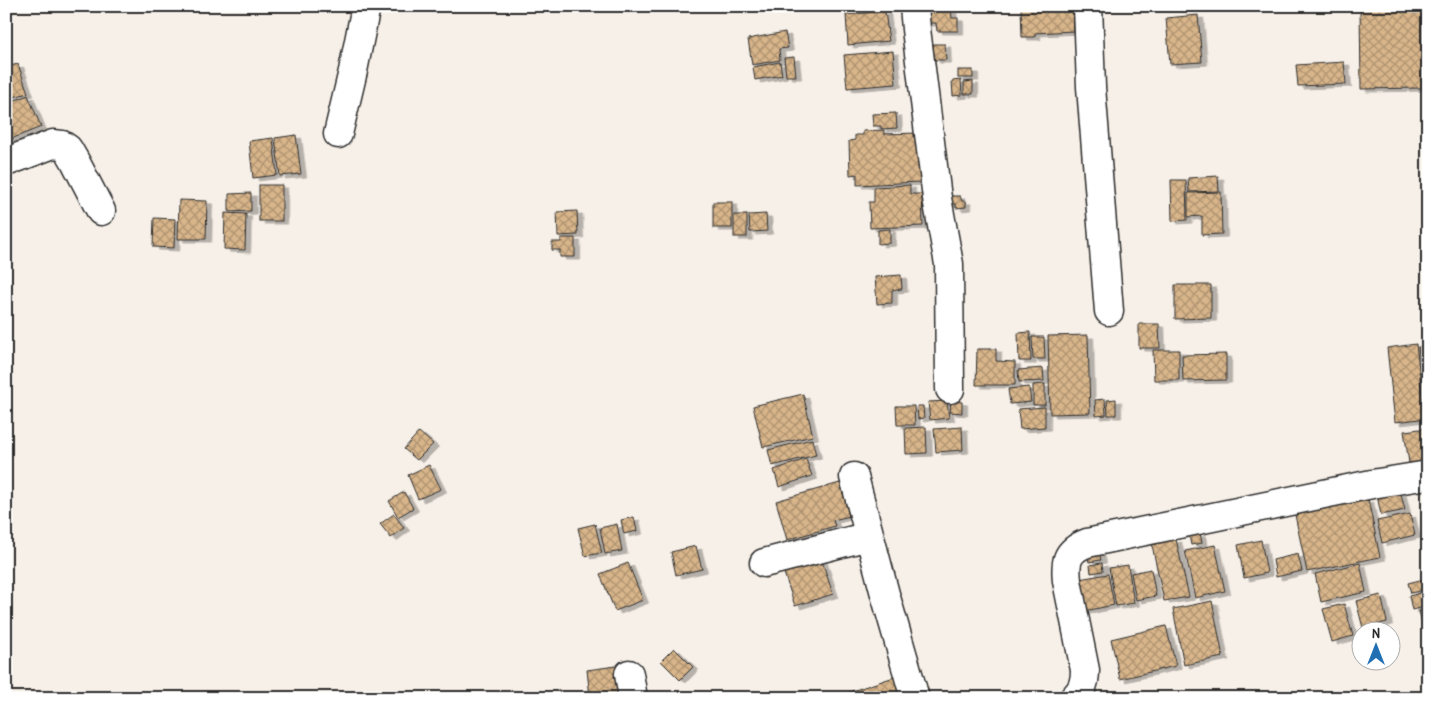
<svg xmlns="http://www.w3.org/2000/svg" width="1434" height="704" font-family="'Patrick Hand',sans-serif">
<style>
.building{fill:url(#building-cross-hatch);stroke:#2b2b2b;filter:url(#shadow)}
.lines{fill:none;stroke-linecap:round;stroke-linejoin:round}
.minor-casing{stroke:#2b2b2b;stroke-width:31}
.minor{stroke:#fff;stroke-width:28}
</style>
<defs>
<pattern id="building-cross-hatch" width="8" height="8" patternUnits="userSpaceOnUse" patternTransform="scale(1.25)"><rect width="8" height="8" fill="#d8b58a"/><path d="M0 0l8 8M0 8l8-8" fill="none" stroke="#af9371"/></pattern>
<filter id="shadow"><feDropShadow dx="5.5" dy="3" stdDeviation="0" flood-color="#0004"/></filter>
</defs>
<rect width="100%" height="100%" fill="#f7f0e8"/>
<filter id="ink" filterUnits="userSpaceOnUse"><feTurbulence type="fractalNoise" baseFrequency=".02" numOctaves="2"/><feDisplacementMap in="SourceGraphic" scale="10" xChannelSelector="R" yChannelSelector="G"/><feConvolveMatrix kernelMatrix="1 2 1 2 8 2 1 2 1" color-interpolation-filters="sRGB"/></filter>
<g filter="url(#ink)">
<g class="building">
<path d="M 1021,6 L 1072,6 L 1074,31 L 1035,33 L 1035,37 L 1022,37 Z"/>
<path d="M 1360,6 L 1422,6 L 1422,88 L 1361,89 Z"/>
<path d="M 924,10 L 951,10 L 952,18 L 958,18 L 958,31 L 937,31 L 936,23 L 924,23 Z"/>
<path d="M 885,11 L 889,41 L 848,45 L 846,15 Z"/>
<path d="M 1198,15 L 1202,62 L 1170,64 L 1166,18 Z"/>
<path d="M 785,32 L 788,48 L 779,49 L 780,60 L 752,65 L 748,39 Z"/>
<path d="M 933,44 L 945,44 L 946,60 L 934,60 Z"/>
<path d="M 893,51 L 896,84 L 847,88 L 844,55 Z"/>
<path d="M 794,57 L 796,76 L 786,76 L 784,58 Z"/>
<path d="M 780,62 L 782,75 L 755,80 L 753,67 Z"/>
<path d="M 1344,62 L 1346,84 L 1298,86 L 1296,65 Z"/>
<path d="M 18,64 L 28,93 L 6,99 L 6,67 Z"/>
<rect x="958" y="70" width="15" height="8"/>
<path d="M 961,80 L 962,95 L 953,96 L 952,81 Z"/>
<path d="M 973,81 L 973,94 L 964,94 L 964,82 Z"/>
<path d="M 28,95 L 41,127 L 6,141 L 6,104 Z"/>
<path d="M 896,113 L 897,128 L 881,129 L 881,126 L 873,126 L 872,114 Z"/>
<path d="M 884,130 L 884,134 L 918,133 L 920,182 L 857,185 L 857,174 L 850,175 L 849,141 L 855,140 L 855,135 L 863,135 L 863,131 Z"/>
<path d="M 296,135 L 301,174 L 280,176 L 275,138 Z"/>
<path d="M 273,138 L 277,175 L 253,178 L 249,141 Z"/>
<path d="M 1218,176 L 1219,191 L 1189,192 L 1188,178 Z"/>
<path d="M 1171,180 L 1186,180 L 1187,220 L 1172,221 Z"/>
<rect x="259" y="185" width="23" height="36"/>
<path d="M 910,185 L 910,194 L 922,194 L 923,226 L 870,228 L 869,202 L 874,202 L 874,187 Z"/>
<path d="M 1221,192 L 1222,234 L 1202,235 L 1202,216 L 1188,217 L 1188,193 Z"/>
<path d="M 251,193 L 251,211 L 229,212 L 229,194 Z"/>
<path d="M 944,196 L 960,196 L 962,201 L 966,201 L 966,207 L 956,208 L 956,204 L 944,204 Z"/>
<path d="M 179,200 L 207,201 L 206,239 L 178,239 Z"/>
<rect x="713" y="202" width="19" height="26"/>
<path d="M 577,211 L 578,235 L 558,236 L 557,212 Z"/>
<path d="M 225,213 L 246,214 L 245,250 L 224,249 Z"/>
<path d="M 766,214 L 767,231 L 750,232 L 749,215 Z"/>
<rect x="734" y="215" width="13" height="22"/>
<path d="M 154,218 L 175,219 L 174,248 L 153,247 Z"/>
<path d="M 890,229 L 890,243 L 878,244 L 878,230 Z"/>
<path d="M 561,238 L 575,238 L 575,257 L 560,257 L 560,250 L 552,250 L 552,242 L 561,242 Z"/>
<path d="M 901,275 L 902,289 L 892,290 L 892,303 L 877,304 L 875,277 Z"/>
<path d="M 1175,285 L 1211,285 L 1211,318 L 1175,319 Z"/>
<path d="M 1139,324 L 1159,324 L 1160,348 L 1139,348 Z"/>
<path d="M 1030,332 L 1031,361 L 1019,361 L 1018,333 Z"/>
<path d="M 1088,335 L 1090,413 L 1050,414 L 1048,336 Z"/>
<path d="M 1032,337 L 1044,337 L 1045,359 L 1033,359 Z"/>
<path d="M 1416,344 L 1423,402 L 1428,401 L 1428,418 L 1395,422 L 1387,348 Z"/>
<path d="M 1428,346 L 1428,399 L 1425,399 L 1418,347 Z"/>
<path d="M 977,349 L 996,349 L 996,361 L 1015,362 L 1015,385 L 976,385 Z"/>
<path d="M 1153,350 L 1179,350 L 1179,380 L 1154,380 Z"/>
<path d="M 1226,354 L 1226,380 L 1183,381 L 1182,355 Z"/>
<path d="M 1043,368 L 1044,381 L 1019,382 L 1018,370 Z"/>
<path d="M 1045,384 L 1045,405 L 1033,405 L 1033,385 Z"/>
<path d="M 1029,387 L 1031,402 L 1010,404 L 1008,389 Z"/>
<path d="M 803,394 L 813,436 L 763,447 L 753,406 Z"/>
<path d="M 1105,399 L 1106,415 L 1096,416 L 1095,400 Z"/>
<path d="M 1116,399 L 1116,415 L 1108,415 L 1107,400 Z"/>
<path d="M 947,401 L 949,418 L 930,420 L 928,402 Z"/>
<path d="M 951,401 L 962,402 L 962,413 L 950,412 Z"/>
<path d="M 896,406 L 914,406 L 915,425 L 897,425 Z"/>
<path d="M 917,406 L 923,406 L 924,418 L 918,419 Z"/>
<path d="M 1045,407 L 1045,427 L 1020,429 L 1018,409 Z"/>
<path d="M 926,427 L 927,453 L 906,454 L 905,428 Z"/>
<path d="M 962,427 L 963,450 L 936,452 L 934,429 Z"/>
<path d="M 1428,428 L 1428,461 L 1409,463 L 1404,431 Z"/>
<path d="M 419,432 L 433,444 L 417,460 L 404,449 Z"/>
<path d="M 812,439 L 816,455 L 772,466 L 768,450 Z"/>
<path d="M 806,459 L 812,476 L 779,487 L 774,470 Z"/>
<path d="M 429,465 L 441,489 L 418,499 L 408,475 Z"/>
<path d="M 840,483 L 850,516 L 833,520 L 835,526 L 787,540 L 776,501 Z"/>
<path d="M 1400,490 L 1405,510 L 1381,515 L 1377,495 Z"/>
<path d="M 404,492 L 413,508 L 398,517 L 389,501 Z"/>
<path d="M 1368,499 L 1380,557 L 1307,572 L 1295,515 Z"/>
<path d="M 394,514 L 404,528 L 391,538 L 380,524 Z"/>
<path d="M 1410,514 L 1415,535 L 1382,543 L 1377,521 Z"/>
<path d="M 634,517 L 637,531 L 624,534 L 621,520 Z"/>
<path d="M 595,524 L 602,553 L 585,556 L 578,528 Z"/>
<path d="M 617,524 L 622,551 L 605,554 L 600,528 Z"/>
<path d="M 1200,533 L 1202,543 L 1191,545 L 1189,535 Z"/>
<path d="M 1176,539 L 1189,597 L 1164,601 L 1152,545 Z"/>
<path d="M 1261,540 L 1267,573 L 1244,578 L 1238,545 Z"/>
<path d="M 1215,545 L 1225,591 L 1195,598 L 1185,551 Z"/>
<path d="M 696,546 L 702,569 L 676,575 L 671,552 Z"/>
<path d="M 1099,551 L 1101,560 L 1089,562 L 1087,554 Z"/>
<path d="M 1298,554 L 1302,571 L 1276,577 L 1273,560 Z"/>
<path d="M 820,555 L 833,594 L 795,606 L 782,567 Z"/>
<path d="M 628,563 L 643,600 L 615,611 L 600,574 Z"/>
<path d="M 1102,563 L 1103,571 L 1091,573 L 1090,565 Z"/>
<path d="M 1360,563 L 1366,592 L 1321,602 L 1315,574 Z"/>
<path d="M 1128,565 L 1134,603 L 1116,606 L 1109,568 Z"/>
<path d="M 1151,569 L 1156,596 L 1136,600 L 1131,573 Z"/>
<path d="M 1108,574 L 1114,605 L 1085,611 L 1079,579 Z"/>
<path d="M 1428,578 L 1428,589 L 1411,593 L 1408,583 Z"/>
<path d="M 1428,591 L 1428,606 L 1412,610 L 1409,596 Z"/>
<path d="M 1381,595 L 1387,622 L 1363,628 L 1356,601 Z"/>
<path d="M 1212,601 L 1223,657 L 1184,665 L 1173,609 Z"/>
<path d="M 1344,604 L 1353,636 L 1332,642 L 1323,609 Z"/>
<path d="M 1428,609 L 1428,626 L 1423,627 L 1419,611 Z"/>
<path d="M 1166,626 L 1176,666 L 1120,679 L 1111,639 Z"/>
<path d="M 674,648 L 693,667 L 680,680 L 661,661 Z"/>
<path d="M 623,665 L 627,692 L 590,697 L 587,670 Z"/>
<path d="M 897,676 L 904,698 L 851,698 L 849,692 Z"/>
</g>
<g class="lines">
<defs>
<g id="minor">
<path d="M 914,6 L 916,29 L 937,198 L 949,264 L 950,389"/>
<path d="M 1088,6 L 1091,87 L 1109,311"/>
<path d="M 338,134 L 353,71 L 366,6"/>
<path d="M 6,162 L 53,144 L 62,145 L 68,149 L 75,161 L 101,211"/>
<path d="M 854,477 L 885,594 L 915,698"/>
<path d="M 764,563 L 869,536"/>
<path d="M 629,674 L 633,698"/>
<path d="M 1074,698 C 1083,690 1085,681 1085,670 L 1067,581 C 1065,562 1066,551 1087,543 L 1372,484 L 1428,475"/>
</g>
</defs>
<use href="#minor" class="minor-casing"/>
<use href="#minor" class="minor"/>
</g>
</g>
<rect width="1434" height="704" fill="none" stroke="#fff" stroke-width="25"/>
<rect x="12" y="12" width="1409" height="679" fill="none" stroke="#2b2b2b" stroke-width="2" filter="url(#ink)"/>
<g transform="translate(1376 646)"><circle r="24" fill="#ffffff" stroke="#aaaaaa"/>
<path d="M0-4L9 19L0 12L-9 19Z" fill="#1f6fb2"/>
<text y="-8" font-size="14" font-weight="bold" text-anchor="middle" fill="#2b2b2b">N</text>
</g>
</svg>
